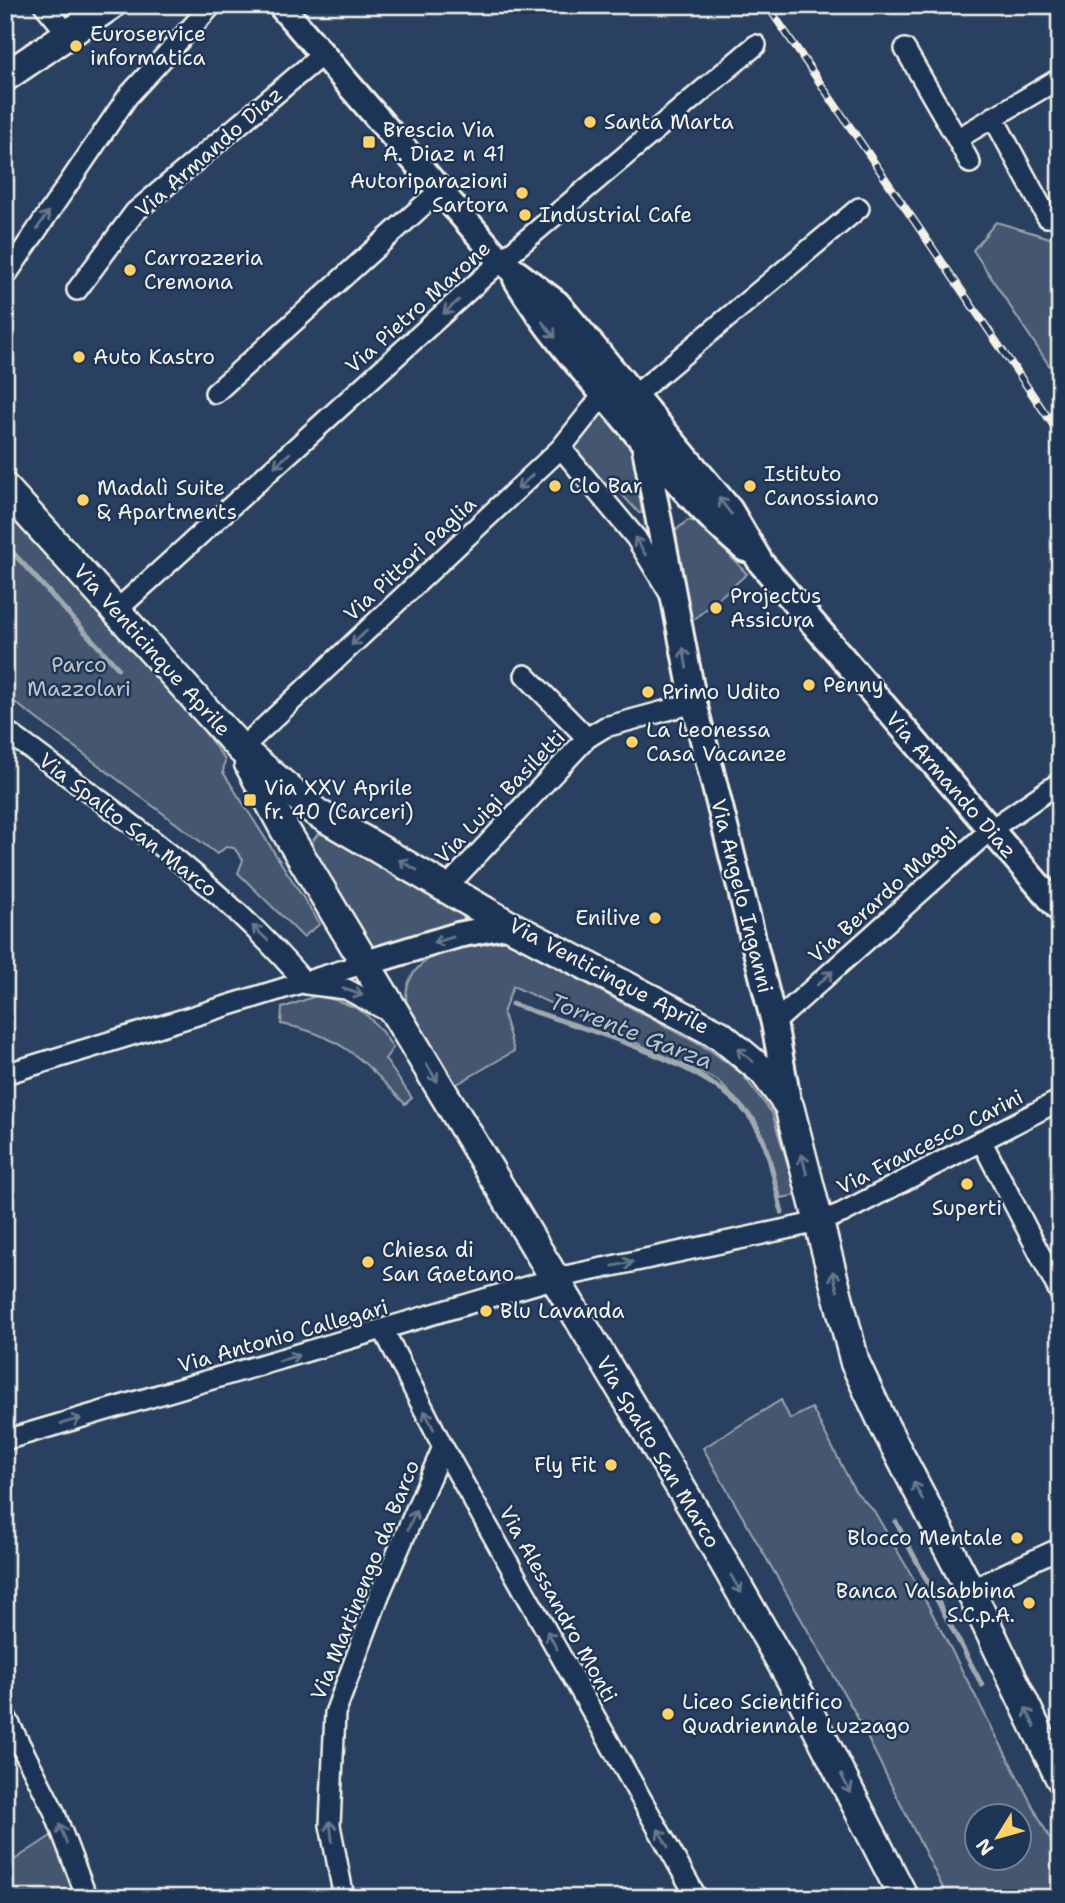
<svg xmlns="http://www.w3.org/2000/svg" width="1065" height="1903" font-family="'Shantell Sans',sans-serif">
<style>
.green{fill:#445771;stroke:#9ca4ac;stroke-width:2;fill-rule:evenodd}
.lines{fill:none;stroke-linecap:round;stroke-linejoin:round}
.stream{stroke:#a1a8b0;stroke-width:5}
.minor-casing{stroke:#f4f1e8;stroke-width:24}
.tertiary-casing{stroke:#f4f1e8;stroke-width:30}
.secondary-casing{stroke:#f4f1e8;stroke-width:33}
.minor{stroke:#1d3557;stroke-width:19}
.tertiary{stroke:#1d3557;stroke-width:24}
.secondary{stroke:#1d3557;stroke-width:28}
.rail-casing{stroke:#f4f1e8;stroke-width:8}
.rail{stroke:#1d3557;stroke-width:5;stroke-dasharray:16;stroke-linecap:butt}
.oneway{stroke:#68778a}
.poi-dot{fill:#ffd166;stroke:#1d3557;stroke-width:2.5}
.labels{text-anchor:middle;stroke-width:5;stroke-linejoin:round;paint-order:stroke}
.poi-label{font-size:21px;fill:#f4f1e8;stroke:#1d3557;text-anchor:start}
.street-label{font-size:21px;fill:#f4f1e8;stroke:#1d3557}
.park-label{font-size:21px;fill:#bfc3c4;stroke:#1d3557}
.water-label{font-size:23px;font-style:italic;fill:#bdc1c2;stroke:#1d3557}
</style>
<rect width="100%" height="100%" fill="#2a4060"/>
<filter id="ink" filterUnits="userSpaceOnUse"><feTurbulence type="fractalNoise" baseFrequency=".0143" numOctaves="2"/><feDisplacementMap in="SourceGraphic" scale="14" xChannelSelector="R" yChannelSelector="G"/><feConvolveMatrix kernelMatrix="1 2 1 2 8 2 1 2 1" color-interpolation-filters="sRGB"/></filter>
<g filter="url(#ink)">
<g class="green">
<path d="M 996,222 L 1060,241 L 1060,382 L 973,250 Z"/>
<path d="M 601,407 L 632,447 L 642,513 L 639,513 L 616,488 L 610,494 L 570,447 Z"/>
<path d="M 5,510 L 203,730 L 225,760 L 223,772 L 320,924 L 303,937 L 238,873 L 243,860 L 234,848 L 226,847 L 217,854 L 5,695 Z"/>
<path d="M 688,520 L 700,523 L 747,574 L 685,627 L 670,540 L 675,531 Z"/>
<path d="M 333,831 L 464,913 L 463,920 L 369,951 L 306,850 L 318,834 Z"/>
<path d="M 483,940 L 507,941 L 710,1050 L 742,1074 L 772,1113 L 797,1195 L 781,1198 L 765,1140 L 755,1119 L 717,1080 L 513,986 L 503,1013 L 514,1051 L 452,1087 C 443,1072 410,1020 407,1007 C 399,961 450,946 483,940 Z"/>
<path d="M 316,996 C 356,1003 371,1013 393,1048 L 385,1059 L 412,1098 L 405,1104 C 364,1061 342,1035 281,1024 L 282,1008 Z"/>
<path d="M 781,1400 L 790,1419 L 812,1408 L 855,1491 L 874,1511 L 919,1588 L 1060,1858 L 1060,1898 L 948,1898 L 854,1711 L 703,1448 ZM 978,1815 L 1020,1815 L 1020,1857 L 978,1857 Z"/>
<path d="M 54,1834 L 79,1898 L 5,1898 L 5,1866 Z"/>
</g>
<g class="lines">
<g class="stream">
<path d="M 5,544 L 118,668"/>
<path d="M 512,1004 C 579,1028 714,1062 753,1121 C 770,1146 774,1183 782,1212"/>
<path d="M 896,1522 L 982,1685"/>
</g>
<defs>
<g id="minor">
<path d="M 44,5 L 68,34"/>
<path d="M 905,49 L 957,139 L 1060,78"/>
<path d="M 993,117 L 1047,217"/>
<path d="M 957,139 L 970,163"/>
<path d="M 5,277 L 128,96 L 212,5"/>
<path d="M 77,290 L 135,212 L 323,54"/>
<path d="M 215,393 L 440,190"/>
<path d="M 635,395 L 859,208"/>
<path d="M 561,448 L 636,538 L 670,594"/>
<path d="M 117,610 L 501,261 L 756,45"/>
<path d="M 525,675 L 587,738"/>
<path d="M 5,730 C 110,808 221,883 306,984 L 346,989 L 393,1014"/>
<path d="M 241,749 L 561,448 L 603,395"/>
<path d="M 446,888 L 587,738 L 605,727 L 694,703"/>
<path d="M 774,1023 L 990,830 L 1060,782"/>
<path d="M 5,1074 L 366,963"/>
<path d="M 982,1142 L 1060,1293"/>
<path d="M 384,1331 L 443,1447 L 697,1898"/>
<path d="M 5,1440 L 556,1278 L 819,1222 L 842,1213 L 1060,1100"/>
<path d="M 970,1590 L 1060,1548"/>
<path d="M 5,1715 L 54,1811 L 87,1898"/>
<path d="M 344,1898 L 330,1825 L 335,1713 L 380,1593 L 443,1447"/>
</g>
<g id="tertiary">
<path d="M 280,5 L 501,261 L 557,303 L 730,510 L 761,563 L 1060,910"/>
<path d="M 516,279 C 546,329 583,371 621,415 C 660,462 698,510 745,549"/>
<path d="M 635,396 L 694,703 L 774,1023 L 789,1106"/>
<path d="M 366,963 L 458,935 L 509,925"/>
</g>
<g id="secondary">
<path d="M 5,77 L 111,5"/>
<path d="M 5,488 L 241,749 L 317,813 L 509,925 L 720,1035 L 763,1071 L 789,1106 L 855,1363 L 885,1427 L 970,1590 L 1060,1778"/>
<path d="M 249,764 L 285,830 L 694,1510 L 801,1697 L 904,1898"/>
</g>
</defs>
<use href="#minor" class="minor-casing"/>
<use href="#tertiary" class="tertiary-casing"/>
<use href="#secondary" class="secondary-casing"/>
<use href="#minor" class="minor"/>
<use href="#tertiary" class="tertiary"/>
<use href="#secondary" class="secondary"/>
<defs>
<path id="rail" d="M 767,5 L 1060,435"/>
</defs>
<use href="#rail" class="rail-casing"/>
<use href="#rail" class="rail"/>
</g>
<defs><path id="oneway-shaft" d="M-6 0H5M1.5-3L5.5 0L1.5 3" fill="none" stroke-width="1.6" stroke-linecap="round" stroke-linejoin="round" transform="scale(1.75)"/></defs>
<g class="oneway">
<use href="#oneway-shaft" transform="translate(43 220) rotate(-56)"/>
<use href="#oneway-shaft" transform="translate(451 307) rotate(138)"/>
<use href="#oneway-shaft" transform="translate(549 330) rotate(51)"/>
<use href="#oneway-shaft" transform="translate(282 460) rotate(138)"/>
<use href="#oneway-shaft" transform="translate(525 482) rotate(137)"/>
<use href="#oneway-shaft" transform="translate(725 506) rotate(-128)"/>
<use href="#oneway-shaft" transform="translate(640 546) rotate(-122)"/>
<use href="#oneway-shaft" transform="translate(359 638) rotate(137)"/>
<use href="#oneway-shaft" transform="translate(685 658) rotate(-100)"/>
<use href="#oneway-shaft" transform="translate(408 865) rotate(-150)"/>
<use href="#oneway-shaft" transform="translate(260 933) rotate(-137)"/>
<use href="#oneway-shaft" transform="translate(443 940) rotate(163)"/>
<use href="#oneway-shaft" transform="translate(825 978) rotate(-42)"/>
<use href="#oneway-shaft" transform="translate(353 992) rotate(19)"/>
<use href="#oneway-shaft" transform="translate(745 1055) rotate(-140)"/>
<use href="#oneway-shaft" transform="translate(432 1073) rotate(58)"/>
<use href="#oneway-shaft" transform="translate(804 1164) rotate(-104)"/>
<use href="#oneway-shaft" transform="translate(623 1264) rotate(-12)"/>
<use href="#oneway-shaft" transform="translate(835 1281) rotate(-104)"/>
<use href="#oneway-shaft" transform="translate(289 1358) rotate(-16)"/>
<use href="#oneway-shaft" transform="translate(429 1420) rotate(-117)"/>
<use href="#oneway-shaft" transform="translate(71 1421) rotate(-16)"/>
<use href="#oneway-shaft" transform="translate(918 1491) rotate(-118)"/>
<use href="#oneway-shaft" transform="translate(412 1520) rotate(-67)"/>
<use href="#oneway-shaft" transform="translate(736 1584) rotate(60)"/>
<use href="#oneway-shaft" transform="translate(552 1640) rotate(-119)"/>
<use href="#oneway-shaft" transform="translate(1030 1717) rotate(-116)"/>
<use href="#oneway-shaft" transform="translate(846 1784) rotate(63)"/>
<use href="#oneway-shaft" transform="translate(331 1831) rotate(-97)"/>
<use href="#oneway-shaft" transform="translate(63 1834) rotate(-111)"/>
<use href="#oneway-shaft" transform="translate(663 1838) rotate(-119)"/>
</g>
</g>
<g class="poi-dot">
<circle cx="76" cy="46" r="7"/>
<circle cx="590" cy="122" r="7"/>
<rect x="362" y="135" width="14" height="14" rx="3.5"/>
<circle cx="522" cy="193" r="7"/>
<circle cx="525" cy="215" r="7"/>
<circle cx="130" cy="270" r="7"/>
<circle cx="79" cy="357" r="7"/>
<circle cx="555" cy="486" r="7"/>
<circle cx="750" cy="486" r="7"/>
<circle cx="83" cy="500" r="7"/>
<circle cx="716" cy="608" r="7"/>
<circle cx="809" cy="685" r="7"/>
<circle cx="648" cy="692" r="7"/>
<circle cx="632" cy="742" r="7"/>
<rect x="243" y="793" width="14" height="14" rx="3.5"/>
<circle cx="655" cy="918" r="7"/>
<circle cx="967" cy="1184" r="7"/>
<circle cx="368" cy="1262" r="7"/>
<circle cx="486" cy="1311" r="7"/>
<circle cx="611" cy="1465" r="7"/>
<circle cx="1017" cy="1538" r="7"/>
<circle cx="1029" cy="1603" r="7"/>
<circle cx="668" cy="1714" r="7"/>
</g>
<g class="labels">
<g class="poi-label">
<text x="90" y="41">Euroservice<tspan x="90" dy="24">informatica</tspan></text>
<text x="604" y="129">Santa Marta</text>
<text x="383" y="137">Brescia Via<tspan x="383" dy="24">A. Diaz n 41</tspan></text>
<text x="508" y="188" text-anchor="end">Autoriparazioni<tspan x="508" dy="24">Sartora</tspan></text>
<text x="539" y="222">Industrial Cafe</text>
<text x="144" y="265">Carrozzeria<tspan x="144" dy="24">Cremona</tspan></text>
<text x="93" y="364">Auto Kastro</text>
<text x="764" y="481">Istituto<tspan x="764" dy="24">Canossiano</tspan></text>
<text x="569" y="493">Clo Bar</text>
<text x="97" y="495">Madalì Suite<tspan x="97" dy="24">&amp; Apartments</tspan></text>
<text x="730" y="603">Projectus<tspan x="730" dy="24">Assicura</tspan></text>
<text x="823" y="692">Penny</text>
<text x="662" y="699">Primo Udito</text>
<text x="646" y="737">La Leonessa<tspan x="646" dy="24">Casa Vacanze</tspan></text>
<text x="264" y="795">Via XXV Aprile<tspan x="264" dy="24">fr. 40 (Carceri)</tspan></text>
<text x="641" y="925" text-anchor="end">Enilive</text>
<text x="967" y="1215" text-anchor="middle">Superti</text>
<text x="382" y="1257">Chiesa di<tspan x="382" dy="24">San Gaetano</tspan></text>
<text x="500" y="1318">Blu Lavanda</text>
<text x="597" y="1472" text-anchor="end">Fly Fit</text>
<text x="1003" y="1545" text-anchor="end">Blocco Mentale</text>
<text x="1015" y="1598" text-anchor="end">Banca Valsabbina<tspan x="1015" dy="24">S.C.p.A.</tspan></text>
<text x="682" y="1709">Liceo Scientifico<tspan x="682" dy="24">Quadriennale Luzzago</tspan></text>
</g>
<g class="street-label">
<text transform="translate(209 152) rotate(-41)" y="7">Via Armando Diaz</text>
<text transform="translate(418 307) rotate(-42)" y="7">Via Pietro Marone</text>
<text transform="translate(410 559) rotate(-43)" y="7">Via Pittori Paglia</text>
<text transform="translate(152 650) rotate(48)" y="7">Via Venticinque Aprile</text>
<text transform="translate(951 785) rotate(49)" y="7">Via Armando Diaz</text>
<text transform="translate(500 797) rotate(-46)" y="7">Via Luigi Basiletti</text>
<text transform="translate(128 825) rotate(38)" y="7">Via Spalto San Marco</text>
<text transform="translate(883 895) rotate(-42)" y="7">Via Berardo Maggi</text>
<text transform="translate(742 896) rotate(76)" y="7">Via Angelo Inganni</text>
<text transform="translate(609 976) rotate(28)" y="7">Via Venticinque Aprile</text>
<text transform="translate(930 1142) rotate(-27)" y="7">Via Francesco Carini</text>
<text transform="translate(283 1336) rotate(-16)" y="7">Via Antonio Callegari</text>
<text transform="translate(658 1452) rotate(59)" y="7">Via Spalto San Marco</text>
<text transform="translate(365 1580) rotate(-68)" y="7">Via Martinengo da Barco</text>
<text transform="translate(558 1604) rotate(61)" y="7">Via Alessandro Monti</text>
</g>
<g class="park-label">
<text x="79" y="672">Parco<tspan x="79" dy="24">Mazzolari</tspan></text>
</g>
<g class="water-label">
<text transform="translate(631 1031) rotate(21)" y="8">Torrente Garza</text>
</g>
</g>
<rect width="1065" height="1903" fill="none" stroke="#1d3557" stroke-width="28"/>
<rect x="14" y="14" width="1037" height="1875" fill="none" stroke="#f4f1e8" stroke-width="2.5" filter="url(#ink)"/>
<g transform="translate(998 1837) rotate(233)"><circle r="33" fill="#1d3557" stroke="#738091" stroke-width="2"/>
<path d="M0-5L12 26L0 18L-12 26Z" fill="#ffd166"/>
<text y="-10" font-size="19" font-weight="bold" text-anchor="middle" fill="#f4f1e8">N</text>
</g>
</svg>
